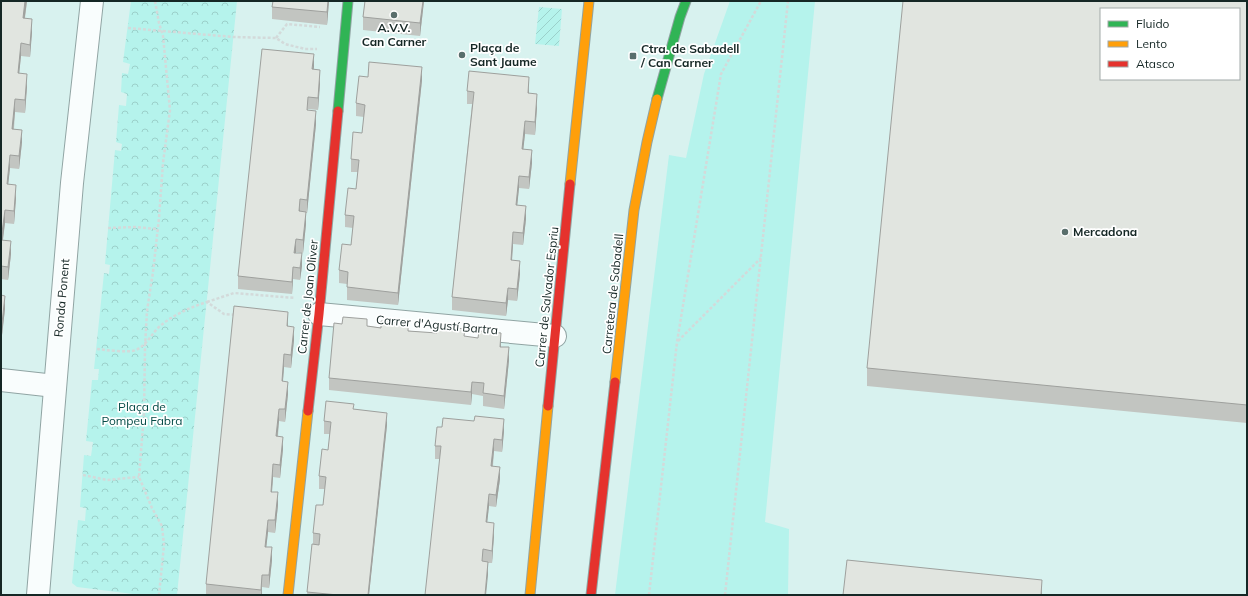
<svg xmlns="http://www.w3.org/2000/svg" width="1248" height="596" font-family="Mulish,sans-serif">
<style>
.grass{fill:#b5f3ec}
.park{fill:url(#park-crowns)}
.garden{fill:url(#garden-furrows)}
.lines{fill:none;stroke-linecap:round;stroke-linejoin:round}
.street-casing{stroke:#90a4a3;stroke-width:24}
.fast-casing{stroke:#90a4a3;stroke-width:11}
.slow-casing{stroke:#90a4a3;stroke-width:11}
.jam-casing{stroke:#90a4a3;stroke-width:11}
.path{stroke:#d3dada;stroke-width:2.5;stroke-dasharray:3 2;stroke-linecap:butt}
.street{stroke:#f9fdfd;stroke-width:22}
.fast{stroke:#30b455;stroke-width:9}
.slow{stroke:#ff9f0a;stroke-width:9}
.jam{stroke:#e5322d;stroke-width:9}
.wall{fill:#c2c5c1}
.shaded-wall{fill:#9ea09d}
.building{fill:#e1e5e0;stroke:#9ea09d;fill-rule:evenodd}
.poi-dot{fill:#596e6c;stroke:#fff;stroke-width:1.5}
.labels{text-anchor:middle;stroke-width:3.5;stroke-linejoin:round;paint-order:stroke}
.poi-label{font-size:12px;font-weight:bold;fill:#152725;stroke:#fff;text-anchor:start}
.street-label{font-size:12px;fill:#152725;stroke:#fff}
.park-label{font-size:12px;fill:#044b47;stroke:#fff}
</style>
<defs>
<pattern id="park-crowns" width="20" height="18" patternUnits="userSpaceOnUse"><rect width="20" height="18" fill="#b5f3ec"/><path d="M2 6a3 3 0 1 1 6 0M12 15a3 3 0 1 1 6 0" fill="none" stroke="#9bd0ca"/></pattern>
<pattern id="garden-furrows" width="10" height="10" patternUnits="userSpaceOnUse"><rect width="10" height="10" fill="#b5f3ec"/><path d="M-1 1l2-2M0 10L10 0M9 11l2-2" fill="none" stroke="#9bd0ca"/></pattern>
</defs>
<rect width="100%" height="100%" fill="#d8f2ef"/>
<path class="grass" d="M 730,1 L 815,1 L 765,522 L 789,529 L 788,595 L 615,595 L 669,155 L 686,158 L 704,74 Z"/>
<path class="park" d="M 131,1 L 237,1 L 177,595 L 141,595 L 77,587 L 72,583 L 78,520 L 85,521 L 86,508 L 80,507 L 84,455 L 91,456 L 93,442 L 86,441 L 92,380 L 98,380 L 99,369 L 94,369 L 104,273 L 109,274 L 110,265 L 105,264 L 115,150 L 121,151 L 122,144 L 116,142 L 119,105 L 126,106 L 127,94 L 121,92 L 122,73 L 128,74 L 130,64 L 123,62 Z"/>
<path class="garden" d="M 539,7 L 562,9 L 559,46 L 535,44 Z"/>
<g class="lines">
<defs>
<g id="street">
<path d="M 319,314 L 555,336"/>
<path d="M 1,380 L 55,386"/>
<path d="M 38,595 L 72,183 L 92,1"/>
</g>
<g id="fast">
<path d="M 657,99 L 680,17 L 686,1"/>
<path d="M 338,111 L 348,1"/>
</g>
<g id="slow">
<path d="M 570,184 L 589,1"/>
<path d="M 615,382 L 634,210 L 647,142 L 657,99"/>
<path d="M 288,595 L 308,411"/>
<path d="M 530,595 L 548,406"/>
</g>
<g id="jam">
<path d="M 548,406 L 570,184"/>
<path d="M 308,411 L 319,314 L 338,111"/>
<path d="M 591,595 L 615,382"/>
</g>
</defs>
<use href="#street" class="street-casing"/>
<use href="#fast" class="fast-casing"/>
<use href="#slow" class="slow-casing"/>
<use href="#jam" class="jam-casing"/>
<g class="path">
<path d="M 155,1 L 159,23 L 163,36 L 170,110 L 163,163 L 159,218 L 153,272 L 147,311 L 145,347 L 144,414 L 139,477 L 152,508 L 162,526 L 164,545 L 159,595"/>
<path d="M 128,28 L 233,37 L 276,38 L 285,44 L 305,49 L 317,49"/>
<path d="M 276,38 L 287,24 L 320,27"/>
<path d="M 108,228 L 136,227 L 157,229"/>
<path d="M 207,302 L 234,293 L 295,298"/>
<path d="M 678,341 L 761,258"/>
<path d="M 97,349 C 105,350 129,353 136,350 C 147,345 152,333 160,326 C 173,315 191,307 207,302 L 224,314 L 237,315"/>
<path d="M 83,475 L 107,480 L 139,477"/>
<path d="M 649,595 L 677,342 L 721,74 L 761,1"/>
<path d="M 725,595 L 788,1"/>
</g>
<use href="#street" class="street"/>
<use href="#fast" class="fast"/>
<use href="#slow" class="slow"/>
<use href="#jam" class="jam"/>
</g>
<g class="wall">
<path d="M 1,1 L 36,1 L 36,2 L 27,1 L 25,18 L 32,32 L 30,57 L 21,56 L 19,73 L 27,86 L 25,113 L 15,112 L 14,129 L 22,142 L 19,169 L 10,168 L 8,184 L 16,198 L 14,224 L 5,223 L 3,240 L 11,254 L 8,280 L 1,279 Z"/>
<path d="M 329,1 L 327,25 L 272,19 L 272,7 Z"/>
<path d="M 365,1 L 424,1 L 420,36 L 363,30 L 363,17 Z"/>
<path d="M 1247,1 L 1247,423 L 867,386 L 867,368 Z"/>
<path d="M 314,67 L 313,70 L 320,83 L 318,110 L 308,109 L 308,111 L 316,124 L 307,213 L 306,213 L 306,224 L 303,253 L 296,252 L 296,253 L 302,266 L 300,280 L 293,279 L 292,294 L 238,289 L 238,276 Z"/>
<path d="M 368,77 L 422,80 L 398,305 L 347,300 L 347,284 L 339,283 L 339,270 L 351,245 L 353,228 L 345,227 L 345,215 L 356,189 L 358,172 L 351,172 L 351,159 L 362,133 L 364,117 L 356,116 L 356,103 Z"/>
<path d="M 529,90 L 529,94 L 537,107 L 535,135 L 525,134 L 523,149 L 532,163 L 529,189 L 519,188 L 517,205 L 526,219 L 523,245 L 513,244 L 512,261 L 520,274 L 517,301 L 508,300 L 506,316 L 452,310 L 452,297 L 472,104 L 467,104 L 467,91 Z"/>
<path d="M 1,295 L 5,309 L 2,335 L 1,335 Z"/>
<path d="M 288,326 L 294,340 L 291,368 L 284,367 L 283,381 L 288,394 L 285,422 L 279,421 L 278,436 L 283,449 L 280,478 L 273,477 L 272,492 L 278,505 L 275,533 L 268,532 L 266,547 L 272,560 L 269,588 L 262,587 L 262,595 L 206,595 L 206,584 Z"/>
<path d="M 367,326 L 465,337 L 501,347 L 509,360 L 504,409 L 483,406 L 483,396 L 472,394 L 471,405 L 329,390 L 329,378 Z"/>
<path d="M 354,409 L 387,425 L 369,595 L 307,595 L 313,544 L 313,533 L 323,505 L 325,489 L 319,489 L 319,476 L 328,450 L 330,434 L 324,434 L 324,421 Z"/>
<path d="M 504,431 L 502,452 L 494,451 L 493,466 L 500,479 L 496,507 L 489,506 L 487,522 L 494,535 L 492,563 L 488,563 L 488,575 L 440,459 L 435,459 L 435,446 Z"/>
</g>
<g class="shaded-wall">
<path d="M 25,1 L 27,1 L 23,30 L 23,18 Z"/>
<path d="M 328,1 L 329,1 L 327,25 L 327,12 Z"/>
<path d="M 423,1 L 424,1 L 420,36 L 420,23 Z"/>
<path d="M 32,19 L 32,32 L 30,57 L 30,45 Z"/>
<path d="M 21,43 L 21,56 L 18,85 L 18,73 Z"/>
<path d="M 314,54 L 314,67 L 312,82 L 312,69 Z"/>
<path d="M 422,67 L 422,80 L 398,305 L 398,293 Z"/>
<path d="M 320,70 L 320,83 L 318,110 L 318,98 Z"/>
<path d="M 27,74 L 27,86 L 25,113 L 25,100 Z"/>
<path d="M 529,77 L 529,90 L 528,106 L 528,93 Z"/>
<path d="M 537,94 L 537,107 L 535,135 L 535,122 Z"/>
<path d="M 15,99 L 15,112 L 12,141 L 12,129 Z"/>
<path d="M 316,111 L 316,124 L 307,213 L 307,200 Z"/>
<path d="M 525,121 L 525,134 L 522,162 L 522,149 Z"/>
<path d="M 22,130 L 22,142 L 19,169 L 19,156 Z"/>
<path d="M 532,150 L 532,163 L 529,189 L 529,177 Z"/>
<path d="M 10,155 L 10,168 L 7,196 L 7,184 Z"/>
<path d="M 519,176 L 519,188 L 516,218 L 516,205 Z"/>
<path d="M 16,185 L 16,198 L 14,224 L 14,211 Z"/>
<path d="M 300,199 L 300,212 L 299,211 Z"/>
<path d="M 526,206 L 526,219 L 523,245 L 523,233 Z"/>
<path d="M 5,210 L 5,223 L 1,253 L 1,240 Z"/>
<path d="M 306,212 L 306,224 L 303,253 L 303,240 Z"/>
<path d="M 513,232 L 513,244 L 511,273 L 511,260 Z"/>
<path d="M 296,239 L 296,252 L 294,265 L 294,253 Z"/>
<path d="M 11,241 L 11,254 L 8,280 L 8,267 Z"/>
<path d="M 302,253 L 302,266 L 300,280 L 300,268 Z"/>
<path d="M 520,261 L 520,274 L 517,301 L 517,289 Z"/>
<path d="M 293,267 L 293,279 L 292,294 L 292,282 Z"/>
<path d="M 508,288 L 508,300 L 506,316 L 506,303 Z"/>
<path d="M 5,296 L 5,309 L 2,335 L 2,323 Z"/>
<path d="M 288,312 L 288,324 L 287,339 L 287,326 Z"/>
<path d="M 294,327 L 294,340 L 291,368 L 291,355 Z"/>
<path d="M 501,333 L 501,346 L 500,359 L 500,347 Z"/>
<path d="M 509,347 L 509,360 L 504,409 L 504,396 Z"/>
<path d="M 284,354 L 284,367 L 282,393 L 282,381 Z"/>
<path d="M 288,382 L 288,394 L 285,422 L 285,409 Z"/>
<path d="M 472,382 L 472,394 L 471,405 L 471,392 Z"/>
<path d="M 279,409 L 279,421 L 276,449 L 276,436 Z"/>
<path d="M 387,413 L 387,425 L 369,595 L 368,595 Z"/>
<path d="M 504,419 L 504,431 L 502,452 L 502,440 Z"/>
<path d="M 283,437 L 283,449 L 280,478 L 280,465 Z"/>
<path d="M 494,439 L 494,451 L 491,478 L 491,466 Z"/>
<path d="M 273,464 L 273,477 L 271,504 L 271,492 Z"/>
<path d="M 500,467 L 500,479 L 496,507 L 496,495 Z"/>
<path d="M 278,492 L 278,505 L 275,533 L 275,520 Z"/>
<path d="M 489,494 L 489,506 L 486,534 L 486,522 Z"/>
<path d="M 268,520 L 268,532 L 265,559 L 265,547 Z"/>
<path d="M 494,523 L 494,535 L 492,563 L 492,551 Z"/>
<path d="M 272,547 L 272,560 L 269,588 L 269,575 Z"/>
<path d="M 488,562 L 488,575 L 486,595 L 485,595 Z"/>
<path d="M 262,575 L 262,595 L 261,595 Z"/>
<path d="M 1042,580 L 1042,595 L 1041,595 Z"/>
</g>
<g class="building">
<path d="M 1,1 L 25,1 L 23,18 L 32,19 L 30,45 L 21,43 L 18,73 L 27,74 L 25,100 L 15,99 L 12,129 L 22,130 L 19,156 L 10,155 L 7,184 L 16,185 L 14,211 L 5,210 L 1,240 L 11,241 L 8,267 L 1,266 Z"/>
<path d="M 273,1 L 328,1 L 327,12 L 272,7 Z"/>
<path d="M 365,1 L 423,1 L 420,23 L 363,17 Z"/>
<path d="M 903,1 L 1247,1 L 1247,405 L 867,368 ZM 1101,9 L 1239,9 L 1239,79 L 1101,79 Z"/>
<path d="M 262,49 L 314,54 L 312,69 L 320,70 L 318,98 L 308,97 L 307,110 L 316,111 L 307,200 L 300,199 L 299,211 L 306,212 L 303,240 L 296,239 L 294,253 L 302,253 L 300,268 L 293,267 L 292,282 L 238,276 Z"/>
<path d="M 369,62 L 422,67 L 398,293 L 347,287 L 348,272 L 339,270 L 342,244 L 351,245 L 354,216 L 345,215 L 348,188 L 356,189 L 359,160 L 351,159 L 353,132 L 362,133 L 365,105 L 356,103 L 359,76 L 368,77 Z"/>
<path d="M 469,71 L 529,77 L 528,93 L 537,94 L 535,122 L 525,121 L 522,149 L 532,150 L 529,177 L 519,176 L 516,205 L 526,206 L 523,233 L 513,232 L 511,260 L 520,261 L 517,289 L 508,288 L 506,303 L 452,297 L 474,92 L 467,91 Z"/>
<path d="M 1,295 L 5,296 L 2,323 L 1,323 Z"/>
<path d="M 234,306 L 288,312 L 287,326 L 294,327 L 291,355 L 284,354 L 282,381 L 288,382 L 285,409 L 279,409 L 276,436 L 283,437 L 280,465 L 273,464 L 271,492 L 278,492 L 275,520 L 268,520 L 265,547 L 272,547 L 269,575 L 262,575 L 261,590 L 206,584 Z"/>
<path d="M 343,317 L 367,319 L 367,326 L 381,328 L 381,321 L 408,324 L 408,331 L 437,333 L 439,326 L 465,329 L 464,336 L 478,338 L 479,331 L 501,333 L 500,347 L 509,347 L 504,396 L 483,393 L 484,383 L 472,382 L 471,392 L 329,378 L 334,323 L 342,324 Z"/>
<path d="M 326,401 L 354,404 L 353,409 L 387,413 L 368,595 L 338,595 L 307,592 L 312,544 L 319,545 L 320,534 L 313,533 L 316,505 L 323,505 L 326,477 L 319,476 L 322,449 L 328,450 L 331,422 L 324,421 Z"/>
<path d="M 475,416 L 504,419 L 502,440 L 494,439 L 491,466 L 500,467 L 496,495 L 489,494 L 486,522 L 494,523 L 492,551 L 483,549 L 482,561 L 488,562 L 485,595 L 425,595 L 441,446 L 435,446 L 437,427 L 442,427 L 443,418 L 474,421 Z"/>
<path d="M 847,560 L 1042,580 L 1041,595 L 843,595 Z"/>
</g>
<g class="poi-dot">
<circle cx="394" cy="15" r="4"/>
<circle cx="462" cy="55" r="4"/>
<rect x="629" y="52" width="8" height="8" rx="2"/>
<circle cx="1065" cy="232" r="4"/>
</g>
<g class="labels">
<g class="poi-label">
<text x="394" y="32" text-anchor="middle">A.V.V.<tspan x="394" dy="14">Can Carner</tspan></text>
<text x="470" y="52">Plaça de<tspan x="470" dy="14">Sant Jaume</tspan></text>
<text x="641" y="53">Ctra. de Sabadell<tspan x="641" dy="14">/ Can Carner</tspan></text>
<text x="1073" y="236">Mercadona</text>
</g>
<g class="street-label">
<text transform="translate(613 294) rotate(-84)" y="4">Carretera de Sabadell</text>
<text transform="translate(308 297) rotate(-84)" y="4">Carrer de Joan Oliver</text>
<text transform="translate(547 297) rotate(-84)" y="4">Carrer de Salvador Espriu</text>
<text transform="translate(62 298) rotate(-85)" y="4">Ronda Ponent</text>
<text transform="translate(437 325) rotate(5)" y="4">Carrer d'Agustí Bartra</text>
</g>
<g class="park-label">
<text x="142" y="411">Plaça de<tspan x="142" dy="14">Pompeu Fabra</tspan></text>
</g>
</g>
<rect width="1248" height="596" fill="none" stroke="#152725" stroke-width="4"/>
<rect x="1100" y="8" width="140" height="72" fill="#ffffff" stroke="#a1a9a8"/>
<rect x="1108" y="21" width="20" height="6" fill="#30b455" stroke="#a1a9a8"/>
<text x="1136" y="28" font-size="12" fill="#152725">Fluido</text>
<rect x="1108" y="41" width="20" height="6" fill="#ff9f0a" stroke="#a1a9a8"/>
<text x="1136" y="48" font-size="12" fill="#152725">Lento</text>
<rect x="1108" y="61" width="20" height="6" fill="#e5322d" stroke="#a1a9a8"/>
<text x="1136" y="68" font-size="12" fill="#152725">Atasco</text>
</svg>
